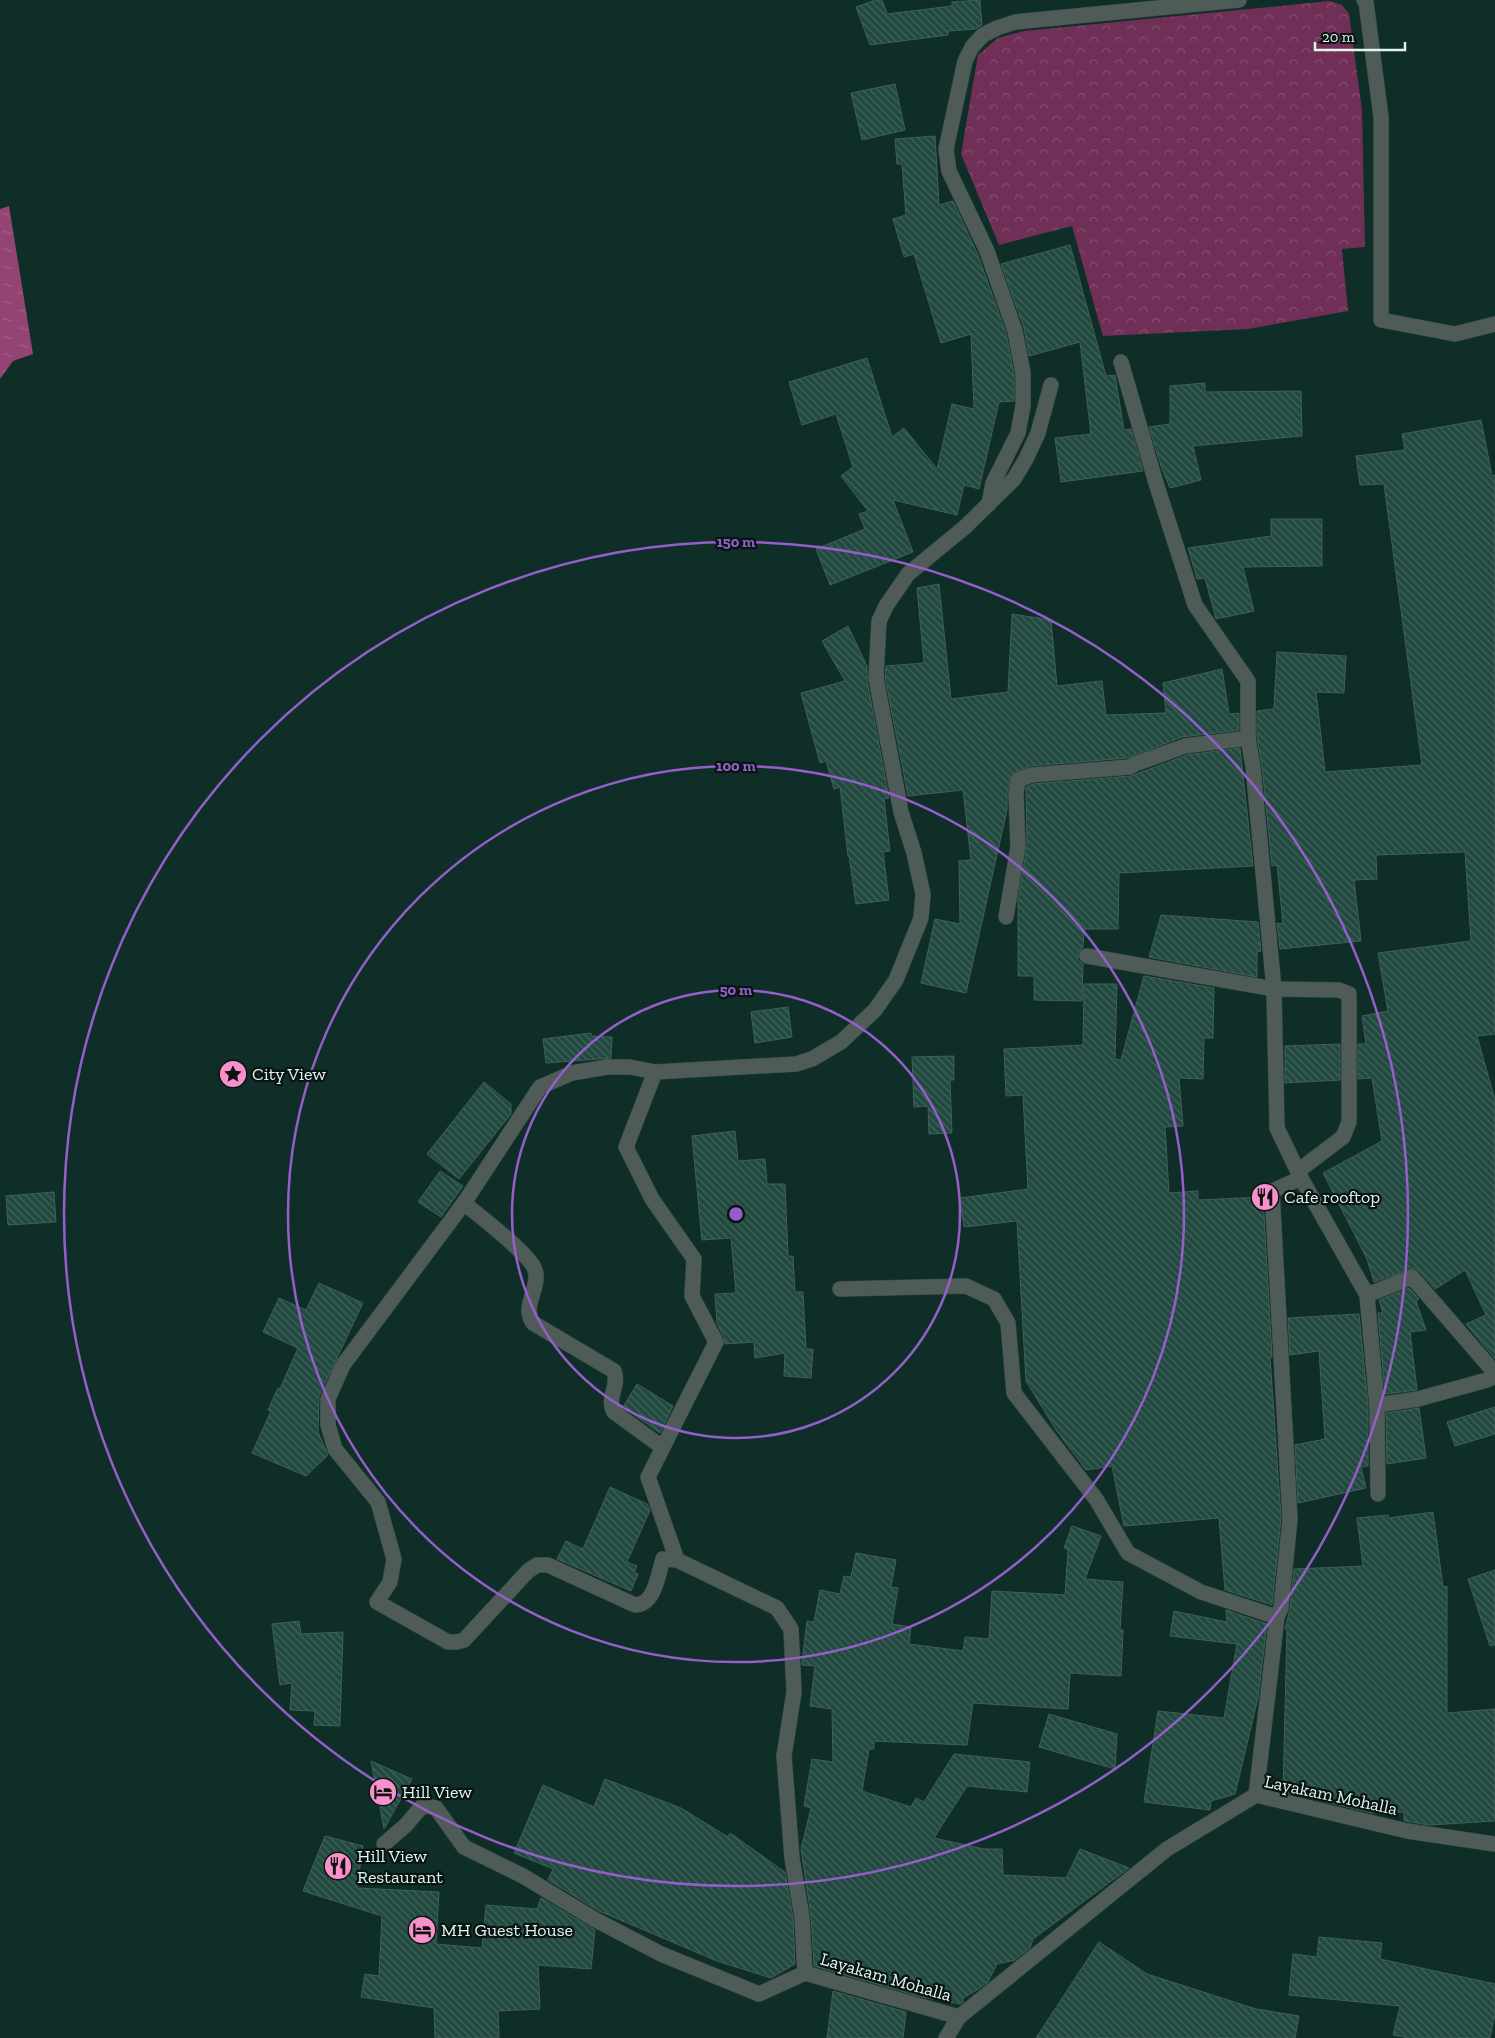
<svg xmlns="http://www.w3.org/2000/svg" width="1495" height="2038" font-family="'Zilla Slab',serif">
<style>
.park{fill:url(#park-crowns)}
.water{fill:url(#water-ripples)}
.building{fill:url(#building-back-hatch);stroke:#415f58}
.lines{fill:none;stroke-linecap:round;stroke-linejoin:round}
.minor-casing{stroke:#2e4a44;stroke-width:16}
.minor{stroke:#4e5b57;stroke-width:15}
.ring{fill:none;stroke:#955ecb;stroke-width:2.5}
.labels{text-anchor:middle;stroke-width:4.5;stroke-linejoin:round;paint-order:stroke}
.poi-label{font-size:18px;fill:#e3f4ef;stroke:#071411;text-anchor:start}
.street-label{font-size:18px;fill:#e3f4ef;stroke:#071411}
.centre{fill:#955ecb;stroke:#071411;stroke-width:2.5}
.ring-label{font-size:15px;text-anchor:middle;font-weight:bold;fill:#955ecb;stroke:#071411;stroke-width:4.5;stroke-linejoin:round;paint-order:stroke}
</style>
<defs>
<pattern id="park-crowns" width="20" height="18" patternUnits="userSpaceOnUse" patternTransform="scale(1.25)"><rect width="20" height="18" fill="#702f57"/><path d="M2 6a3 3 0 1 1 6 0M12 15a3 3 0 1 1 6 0" fill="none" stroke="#844e6f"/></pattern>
<pattern id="water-ripples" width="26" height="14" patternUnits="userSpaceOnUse" patternTransform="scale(1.25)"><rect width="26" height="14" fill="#934473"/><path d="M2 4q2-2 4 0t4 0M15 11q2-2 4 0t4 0" fill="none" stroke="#a26087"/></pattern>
<pattern id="building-back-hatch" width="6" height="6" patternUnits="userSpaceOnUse" patternTransform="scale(1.25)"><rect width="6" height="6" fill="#214940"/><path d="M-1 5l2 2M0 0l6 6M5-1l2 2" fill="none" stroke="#41645c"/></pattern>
</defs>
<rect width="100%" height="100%" fill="#102e28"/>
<path class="park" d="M 1330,1 L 1342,5 L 1349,14 L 1362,110 L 1365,247 L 1342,249 L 1348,311 L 1248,329 L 1103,336 L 1072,226 L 999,245 L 961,154 L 978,55 L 998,38 L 1024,31 Z"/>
<path class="water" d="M 9,206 L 33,354 L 13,361 L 0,379 L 0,209 Z"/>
<g class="building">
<path d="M 876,0 L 882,0 L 887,14 L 952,6 L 952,2 L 980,0 L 982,25 L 975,29 L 948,31 L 948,35 L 870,45 L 856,7 Z"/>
<path d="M 895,84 L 905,130 L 862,140 L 851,93 Z"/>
<path d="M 935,136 L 939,205 L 953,201 L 978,255 L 1006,333 L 1014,374 L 1014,401 L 999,402 L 979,489 L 964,485 L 957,515 L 893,500 L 913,552 L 830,585 L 816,549 L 865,529 L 859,514 L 868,511 L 841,476 L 853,467 L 836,414 L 802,425 L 789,382 L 867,358 L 892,437 L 904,428 L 937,469 L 952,404 L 974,409 L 971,334 L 941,343 L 914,254 L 904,257 L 893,219 L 906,215 L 902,164 L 897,164 L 895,139 Z"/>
<path d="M 1070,245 L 1106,376 L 1115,375 L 1124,430 L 1131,429 L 1143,471 L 1061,482 L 1055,438 L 1091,434 L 1080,342 L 1029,356 L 1024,328 L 1001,264 Z"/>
<path d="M 1205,383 L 1205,392 L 1301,391 L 1302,436 L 1193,446 L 1201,480 L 1170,488 L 1162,469 L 1149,427 L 1170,424 L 1170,386 Z"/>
<path d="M 1481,420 L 1492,476 L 1495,475 L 1495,1034 L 1477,1036 L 1495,1100 L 1495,1359 L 1466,1324 L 1486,1315 L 1465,1270 L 1435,1289 L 1419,1271 L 1414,1268 L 1374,1282 L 1367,1259 L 1323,1173 L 1382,1141 L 1372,1078 L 1358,1079 L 1358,1044 L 1366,1044 L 1362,1016 L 1388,1011 L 1378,953 L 1471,941 L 1465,852 L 1376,855 L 1377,879 L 1354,880 L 1361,941 L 1280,949 L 1277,923 L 1283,924 L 1277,865 L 1272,866 L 1262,766 L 1257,737 L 1257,711 L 1274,709 L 1277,652 L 1346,656 L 1344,693 L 1316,692 L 1325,772 L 1422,765 L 1384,484 L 1360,485 L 1356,456 L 1405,450 L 1402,434 Z"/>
<path d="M 1271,519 L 1322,519 L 1322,566 L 1243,567 L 1254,611 L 1216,619 L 1205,578 L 1197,579 L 1188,548 L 1271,536 Z"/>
<path d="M 939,584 L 951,699 L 1008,692 L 1012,614 L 1051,620 L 1057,686 L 1102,681 L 1106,715 L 1166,713 L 1163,683 L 1222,669 L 1229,714 L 1239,713 L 1239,730 L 1182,737 L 1127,758 L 1030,766 L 1011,774 L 1007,792 L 1007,810 L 966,993 L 921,983 L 935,919 L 960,924 L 959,861 L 971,860 L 963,790 L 908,796 L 885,677 L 886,666 L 924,663 L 917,588 Z"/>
<path d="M 848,626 L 867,666 L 867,680 L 889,798 L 884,799 L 890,851 L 883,852 L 889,900 L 856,904 L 849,856 L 848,856 L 840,787 L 834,789 L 826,761 L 820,763 L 801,693 L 845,681 L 822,641 Z"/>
<path d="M 1240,748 L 1253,866 L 1119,873 L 1118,929 L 1084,929 L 1083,947 L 1078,955 L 1078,960 L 1083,964 L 1082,1001 L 1034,1000 L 1034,976 L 1018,976 L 1018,900 L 1027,847 L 1026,787 L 1033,784 L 1131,776 L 1187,755 Z"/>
<path d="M 1161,915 L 1258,922 L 1261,951 L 1257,952 L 1257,977 L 1149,957 Z"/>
<path d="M 1144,976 L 1214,988 L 1213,1038 L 1204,1038 L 1203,1079 L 1179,1078 L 1183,1126 L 1165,1127 L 1169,1193 L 1198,1191 L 1198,1200 L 1263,1197 L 1272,1357 L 1270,1357 L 1281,1518 L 1272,1605 L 1225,1590 L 1219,1518 L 1124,1526 L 1112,1466 L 1086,1470 L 1056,1430 L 1026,1381 L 1017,1221 L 964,1227 L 960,1198 L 1028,1189 L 1023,1095 L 1006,1096 L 1004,1049 L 1083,1045 L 1084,984 L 1117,984 L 1115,1059 L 1121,1060 Z"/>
<path d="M 788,1007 L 792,1037 L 755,1043 L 751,1012 Z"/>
<path d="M 591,1033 L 591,1036 L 612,1037 L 611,1058 L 546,1063 L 543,1039 Z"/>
<path d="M 1340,1044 L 1340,1080 L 1285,1083 L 1285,1046 Z"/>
<path d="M 954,1056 L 954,1080 L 950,1080 L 952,1133 L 929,1134 L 928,1106 L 914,1107 L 912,1057 Z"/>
<path d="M 484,1082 L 511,1104 L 511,1114 L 459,1179 L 427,1154 Z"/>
<path d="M 735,1131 L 738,1161 L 765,1159 L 767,1184 L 785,1184 L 788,1256 L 793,1256 L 795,1292 L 803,1292 L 806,1349 L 813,1349 L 811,1378 L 784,1376 L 785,1353 L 755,1358 L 754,1342 L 725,1344 L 724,1338 L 717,1323 L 715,1294 L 736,1293 L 731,1238 L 702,1240 L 692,1136 Z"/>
<path d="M 440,1171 L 463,1186 L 441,1217 L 418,1202 Z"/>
<path d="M 54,1192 L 56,1222 L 8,1225 L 6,1196 Z"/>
<path d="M 319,1283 L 363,1303 L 319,1396 L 318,1432 L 328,1455 L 306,1476 L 252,1453 L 271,1411 L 268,1410 L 278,1388 L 280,1389 L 298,1348 L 263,1332 L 279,1298 L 306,1310 Z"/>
<path d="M 1409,1288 L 1419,1299 L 1416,1301 L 1426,1330 L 1410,1332 L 1417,1390 L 1385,1394 L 1378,1313 L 1383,1313 L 1379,1300 Z"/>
<path d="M 1359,1314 L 1368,1405 L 1368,1466 L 1361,1467 L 1366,1488 L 1298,1503 L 1295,1445 L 1325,1439 L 1319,1351 L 1290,1355 L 1288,1318 Z"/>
<path d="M 637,1384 L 673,1406 L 660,1433 L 623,1407 Z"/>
<path d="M 1495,1407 L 1495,1434 L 1455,1446 L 1447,1422 Z"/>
<path d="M 1419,1408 L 1426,1458 L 1387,1464 L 1386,1413 Z"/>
<path d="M 610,1487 L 647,1504 L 650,1510 L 627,1562 L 637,1566 L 634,1573 L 638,1574 L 631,1591 L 557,1559 L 566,1541 L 583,1549 Z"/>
<path d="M 1433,1512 L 1443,1587 L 1447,1586 L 1447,1713 L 1495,1709 L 1495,1821 L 1429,1825 L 1404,1821 L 1404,1812 L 1372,1813 L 1283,1792 L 1287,1629 L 1285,1629 L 1290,1609 L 1294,1569 L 1363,1566 L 1357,1518 L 1388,1515 L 1389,1518 Z"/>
<path d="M 1072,1526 L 1101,1536 L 1085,1579 L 1123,1582 L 1120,1630 L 1123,1630 L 1121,1676 L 1070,1673 L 1068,1709 L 973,1703 L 967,1745 L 874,1741 L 874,1749 L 869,1749 L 862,1791 L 911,1807 L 916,1798 L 924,1802 L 954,1754 L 1030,1762 L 1027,1792 L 967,1786 L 934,1838 L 984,1849 L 1002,1849 L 1003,1875 L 1066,1878 L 1080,1849 L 1129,1868 L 1033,1939 L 1030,1948 L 1015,1960 L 997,1964 L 988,1982 L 977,1990 L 963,1998 L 963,2002 L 960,2004 L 922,1997 L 814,1966 L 811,1916 L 801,1849 L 811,1808 L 804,1806 L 812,1759 L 833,1762 L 832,1709 L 810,1706 L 815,1666 L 802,1665 L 802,1662 L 807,1621 L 814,1622 L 820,1590 L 840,1594 L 844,1576 L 851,1577 L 856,1553 L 896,1560 L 891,1587 L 898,1588 L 892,1624 L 911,1627 L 909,1644 L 963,1651 L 965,1637 L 989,1639 L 992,1591 L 1065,1595 L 1068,1550 L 1064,1548 Z"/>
<path d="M 1495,1570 L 1495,1645 L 1490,1646 L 1468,1579 Z"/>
<path d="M 1226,1610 L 1267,1624 L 1258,1698 L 1235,1794 L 1211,1801 L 1210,1810 L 1144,1802 L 1158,1711 L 1224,1718 L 1237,1644 L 1170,1636 L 1174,1611 L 1227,1622 Z"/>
<path d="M 299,1621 L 301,1634 L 343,1632 L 340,1726 L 314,1725 L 315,1711 L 290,1710 L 292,1683 L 280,1685 L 272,1624 Z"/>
<path d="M 1049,1714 L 1117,1734 L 1115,1769 L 1039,1747 Z"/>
<path d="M 371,1761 L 412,1779 L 384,1829 Z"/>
<path d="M 605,1779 L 681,1808 L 728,1837 L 730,1833 L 785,1872 L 793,1918 L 795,1964 L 771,1978 L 717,1961 L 599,1911 L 548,1880 L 553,1869 L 514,1853 L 543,1785 L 594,1807 Z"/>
<path d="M 325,1836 L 363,1846 L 357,1888 L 439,1892 L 436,1944 L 482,1948 L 486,1905 L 537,1909 L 541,1898 L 595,1930 L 591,1969 L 538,1965 L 540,2009 L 498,2011 L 499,2038 L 435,2038 L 434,2008 L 361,1997 L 365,1974 L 379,1976 L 382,1916 L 303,1891 Z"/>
<path d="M 1319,1937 L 1382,1943 L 1380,1959 L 1495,1984 L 1495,2014 L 1490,2038 L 1409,2038 L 1393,2035 L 1400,2006 L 1289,1995 L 1293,1954 L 1317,1957 Z"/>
<path d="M 1099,1942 L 1147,1974 L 1256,2009 L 1299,2016 L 1295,2038 L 1036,2038 Z"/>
<path d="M 833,1991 L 906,2012 L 903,2038 L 827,2038 Z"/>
</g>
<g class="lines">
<defs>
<g id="minor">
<path d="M 1364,0 L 1366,2 L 1381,117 L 1381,320 L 1455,334 L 1495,324"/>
<path d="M 1121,362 L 1156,483 L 1195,605 L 1248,681 L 1248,738 L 1253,767 L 1274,989 L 1277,1128 L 1301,1178 L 1367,1295 L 1412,1277 L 1495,1373"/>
<path d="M 989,504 L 993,483 L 1018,433 L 1023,406 L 1023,373 L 1015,331 L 987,251 L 949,171 L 946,149 L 965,61 L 972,47 L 983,35 L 997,28 L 1015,22 L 1239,0"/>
<path d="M 1006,917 L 1018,847 L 1016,793 L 1018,780 L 1031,775 L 1130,767 L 1135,764 L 1185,746 L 1248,738"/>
<path d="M 1087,956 L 1274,989 L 1339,990 L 1349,994 L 1349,1122 L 1343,1137 L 1298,1171"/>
<path d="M 655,1072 L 626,1147 L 652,1199 L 694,1259 L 692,1296 L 716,1342 L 648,1477 L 677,1560 L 777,1608 L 791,1629 L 794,1692 L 784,1756 L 792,1858 L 802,1917 L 805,1973"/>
<path d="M 464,1203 C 478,1215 531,1255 535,1270 C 541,1287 521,1306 533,1323 L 614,1371 C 620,1385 606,1398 614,1412 L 662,1447"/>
<path d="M 840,1289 L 966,1286 L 994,1299 L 1008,1323 L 1014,1393 L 1096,1499 L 1128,1553 L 1201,1592 L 1277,1617"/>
<path d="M 1367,1295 L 1377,1405 L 1378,1494"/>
<path d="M 1377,1405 L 1418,1399 L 1487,1380 L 1495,1376"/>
<path d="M 677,1560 L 663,1559 C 658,1574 655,1605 635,1605 L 548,1565 L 537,1565 L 528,1571 L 464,1640 L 457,1642 L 448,1642 L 377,1602 L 390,1582 L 394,1559 L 378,1502 L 335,1449 L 328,1425 L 328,1399 L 343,1365 L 464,1203 L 540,1087 L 572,1073 L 607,1067 L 630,1067 L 655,1072 L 796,1064 L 812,1059 L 841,1042 L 875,1010 L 896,980 L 921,918 L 923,894 L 914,853 L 901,812 L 876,678 L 879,621 L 886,606 L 908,574 L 965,527 L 1014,479 L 1026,459 L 1038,433 L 1051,385"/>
<path d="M 1256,1795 L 1277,1617 L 1281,1608 L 1290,1519 L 1272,1191 L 1301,1178"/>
<path d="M 384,1844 L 406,1825 L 423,1805 L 436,1808 L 464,1847 L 523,1876 L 594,1919 L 661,1954 L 759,1994 L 805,1973 L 959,2017 L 1167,1849 L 1256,1795 L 1407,1831 L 1495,1844"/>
<path d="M 946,2038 L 959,2017"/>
</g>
</defs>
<use href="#minor" class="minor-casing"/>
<use href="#minor" class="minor"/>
</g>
<g class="ring">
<circle cx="736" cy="1214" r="224"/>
<circle cx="736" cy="1214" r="448"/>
<circle cx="736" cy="1214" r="672"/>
</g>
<defs>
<symbol id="sight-disc" viewBox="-11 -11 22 22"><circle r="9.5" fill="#f890cc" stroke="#071411"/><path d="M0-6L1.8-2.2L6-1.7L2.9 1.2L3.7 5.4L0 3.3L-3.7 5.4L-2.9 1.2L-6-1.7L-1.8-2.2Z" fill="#111"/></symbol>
<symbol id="restaurant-disc" viewBox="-11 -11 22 22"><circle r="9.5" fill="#f890cc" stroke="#071411"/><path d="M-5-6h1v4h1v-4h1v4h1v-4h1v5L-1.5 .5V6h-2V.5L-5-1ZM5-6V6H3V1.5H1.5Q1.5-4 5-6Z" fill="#111"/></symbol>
<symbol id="hotel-disc" viewBox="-11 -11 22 22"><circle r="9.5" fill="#f890cc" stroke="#071411"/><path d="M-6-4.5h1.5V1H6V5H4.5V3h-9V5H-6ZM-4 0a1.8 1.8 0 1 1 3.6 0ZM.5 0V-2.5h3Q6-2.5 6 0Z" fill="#111"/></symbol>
</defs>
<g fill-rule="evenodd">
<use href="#sight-disc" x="217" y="1058" width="32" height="32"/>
<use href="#restaurant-disc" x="1249" y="1181" width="32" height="32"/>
<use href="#hotel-disc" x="367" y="1776" width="32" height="32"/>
<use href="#restaurant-disc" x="322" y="1850" width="32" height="32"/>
<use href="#hotel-disc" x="406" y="1914" width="32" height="32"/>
</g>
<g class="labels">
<g class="poi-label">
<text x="252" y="1080">City View</text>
<text x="1284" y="1203">Cafe rooftop</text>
<text x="402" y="1798">Hill View</text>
<text x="357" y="1862">Hill View<tspan x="357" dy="21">Restaurant</tspan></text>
<text x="441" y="1936">MH Guest House</text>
</g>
<g class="street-label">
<text transform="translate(1331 1795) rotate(12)" y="6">Layakam Mohalla</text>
<text transform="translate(886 1977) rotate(16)" y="6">Layakam Mohalla</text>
</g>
</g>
<circle cx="736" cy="1214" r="8" class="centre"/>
<g class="ring-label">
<text x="736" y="547">150 m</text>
<text x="736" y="771">100 m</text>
<text x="736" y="995">50 m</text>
</g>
<path d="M1315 42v8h90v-8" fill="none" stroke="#e3f4ef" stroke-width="2.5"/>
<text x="1322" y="42" font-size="15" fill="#e3f4ef" stroke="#071411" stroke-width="4" paint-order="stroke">20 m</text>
</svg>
